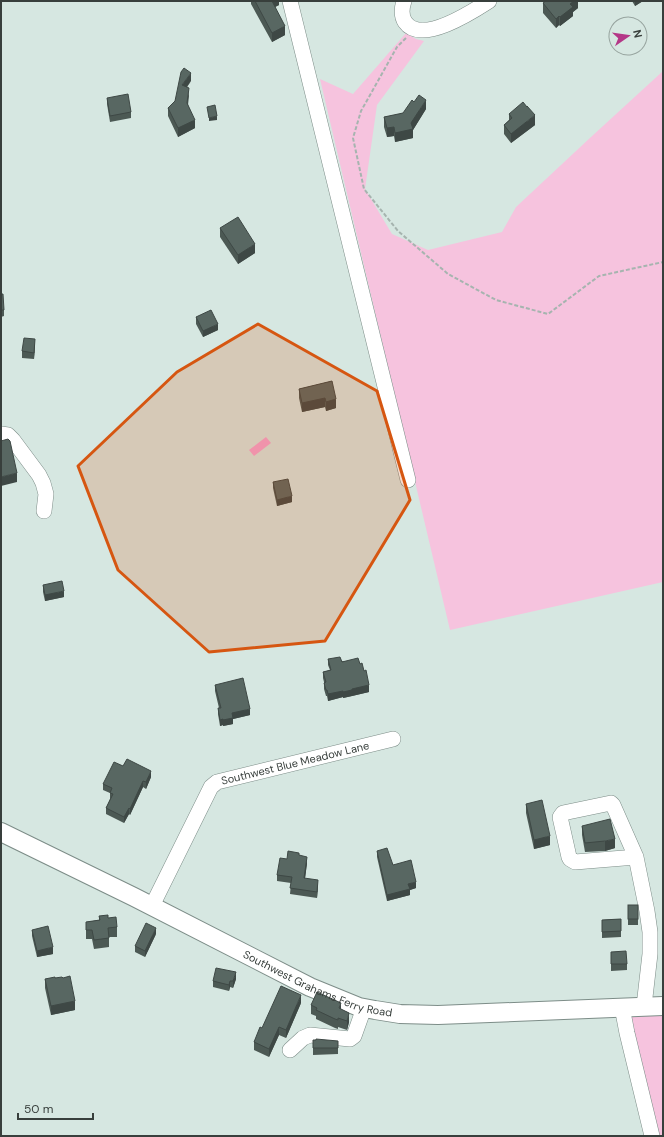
<svg xmlns="http://www.w3.org/2000/svg" width="664" height="1137" font-family="'DM Sans',sans-serif">
<style>
.green{fill:#f6c3de}
.water{fill:#f7a3d2}
.lines{fill:none;stroke-linecap:round;stroke-linejoin:round}
.minor-casing{stroke:#7d8d88;stroke-width:16}
.major-casing{stroke:#7d8d88;stroke-width:20}
.path{stroke:#a6b4af;stroke-width:2;stroke-dasharray:4 2;stroke-linecap:butt}
.minor{stroke:#fff;stroke-width:15}
.major{stroke:#fff;stroke-width:18}
.wall{fill:#4c5954}
.shaded-wall{fill:#3e4845}
.building{fill:#586762;stroke:#3e4845}
.marked{fill:#d65611;fill-opacity:0.2;stroke:#d65611;stroke-width:3;stroke-linejoin:round}
.labels{text-anchor:middle;stroke-width:4;stroke-linejoin:round;paint-order:stroke}
.street-label{font-size:11px;fill:#383f3c;stroke:#d6e7e1}
</style>
<rect width="100%" height="100%" fill="#d6e7e1"/>
<g class="green">
<path d="M 406,33 L 416,39 L 424,41 L 377,105 L 365,189 L 392,234 L 428,250 L 502,232 L 516,207 L 591,137 L 663,71 L 663,582 L 450,630 L 320,79 L 353,94 Z"/>
<path d="M 663,1015 L 663,1136 L 657,1136 L 628,1016 Z"/>
</g>
<path class="water" d="M 266,437 L 271,443 L 254,456 L 249,450 Z"/>
<g class="lines">
<defs>
<g id="minor">
<path d="M 290,1 L 408,480"/>
<path d="M 404,1 C 402,7 401,16 405,22 C 421,45 472,12 489,1"/>
<path d="M 1,434 L 8,435 L 13,440 L 39,475 L 43,483 L 46,494 L 44,511"/>
<path d="M 636,857 L 575,862 L 570,859 L 569,857 L 560,817 L 563,813 L 611,803 L 613,805 L 636,857 L 647,911 L 650,932 L 650,954 L 644,1006"/>
<path id="s1" d="M 152,906 L 211,787 L 217,782 L 393,739"/>
<path d="M 622,1007 L 627,1033 L 652,1136"/>
<path d="M 290,1050 L 303,1038 L 310,1035 L 350,1039 L 354,1036 L 364,1008"/>
</g>
<g id="major">
<path id="s2" d="M 1,832 L 134,897 L 310,987 L 359,1007 L 375,1010 L 400,1014 L 438,1015 L 663,1006"/>
</g>
</defs>
<use href="#minor" class="minor-casing"/>
<use href="#major" class="major-casing"/>
<path class="path" d="M 406,38 L 397,47 L 361,111 L 353,138 L 364,189 L 398,231 L 448,274 L 496,300 L 548,314 L 599,276 L 663,262"/>
<use href="#minor" class="minor"/>
<use href="#major" class="major"/>
</g>
<g class="wall">
<path d="M 251,1 L 279,1 L 279,5 L 275,7 L 285,35 L 272,42 L 251,4 Z"/>
<path d="M 578,1 L 578,8 L 573,12 L 573,16 L 560,26 L 559,25 L 556,28 L 543,13 L 543,3 Z"/>
<path d="M 632,1 L 643,1 L 635,6 Z"/>
<path d="M 191,81 L 187,87 L 189,96 L 188,105 L 195,128 L 178,137 L 168,116 L 168,108 L 175,101 Z"/>
<path d="M 107,98 L 131,112 L 131,118 L 110,122 L 107,104 Z"/>
<path d="M 426,109 L 413,130 L 413,138 L 395,142 L 394,136 L 387,137 L 384,127 L 384,117 Z"/>
<path d="M 509,114 L 535,125 L 511,143 L 504,134 L 504,125 L 509,120 Z"/>
<path d="M 220,228 L 255,253 L 238,264 L 220,237 Z"/>
<path d="M 1,294 L 4,310 L 4,316 L 1,317 Z"/>
<path d="M 196,317 L 218,330 L 203,337 L 196,324 Z"/>
<path d="M 35,345 L 34,359 L 22,358 L 22,351 Z"/>
<path d="M 332,381 L 336,408 L 326,411 L 325,407 L 302,412 L 299,398 L 299,389 Z"/>
<path d="M 273,482 L 292,502 L 277,506 L 273,488 Z"/>
<path d="M 43,585 L 64,597 L 45,601 L 43,592 Z"/>
<path d="M 328,659 L 360,664 L 369,692 L 352,696 L 343,698 L 343,697 L 328,701 L 327,696 L 326,696 L 324,689 L 324,682 L 323,678 L 323,672 L 330,670 L 328,665 Z"/>
<path d="M 215,685 L 250,715 L 233,719 L 233,724 L 223,726 L 223,725 L 220,726 L 218,714 L 218,708 L 219,708 L 215,691 Z"/>
<path d="M 123,766 L 151,777 L 146,789 L 143,787 L 130,815 L 129,814 L 124,823 L 106,814 L 106,808 L 110,799 L 110,793 L 103,790 L 103,784 Z"/>
<path d="M 526,804 L 550,845 L 534,849 L 526,813 Z"/>
<path d="M 582,826 L 615,848 L 605,851 L 585,852 L 582,835 Z"/>
<path d="M 377,851 L 393,865 L 416,888 L 410,890 L 410,895 L 387,901 L 377,857 Z"/>
<path d="M 299,855 L 307,863 L 305,879 L 318,886 L 317,898 L 290,894 L 291,883 L 277,881 L 277,875 L 287,859 Z"/>
<rect x="628" y="905" width="10" height="20"/>
<path d="M 99,916 L 108,918 L 117,927 L 117,937 L 109,937 L 109,947 L 94,949 L 92,939 L 86,939 L 86,922 L 99,920 Z"/>
<path d="M 621,919 L 621,937 L 602,938 L 602,920 Z"/>
<path d="M 32,930 L 53,954 L 37,957 L 32,936 Z"/>
<path d="M 156,934 L 145,957 L 135,952 L 135,946 Z"/>
<path d="M 611,952 L 627,964 L 627,970 L 611,971 Z"/>
<path d="M 55,978 L 63,978 L 75,1010 L 51,1015 L 45,988 L 45,979 Z"/>
<path d="M 236,979 L 233,988 L 230,987 L 229,991 L 213,987 L 213,981 Z"/>
<path d="M 301,1003 L 286,1038 L 279,1035 L 269,1057 L 254,1050 L 254,1042 L 262,1028 Z"/>
<path d="M 311,1005 L 341,1009 L 349,1022 L 347,1030 L 338,1027 L 338,1029 L 335,1028 L 316,1019 L 316,1016 L 311,1014 Z"/>
<path d="M 313,1040 L 338,1041 L 338,1054 L 313,1055 Z"/>
</g>
<g class="shaded-wall">
<path d="M 271,1 L 279,1 L 279,5 L 271,9 Z"/>
<path d="M 574,1 L 578,1 L 578,8 L 573,12 L 573,16 L 560,26 L 560,17 L 570,4 Z"/>
<path d="M 635,1 L 643,1 L 635,6 Z"/>
<path d="M 559,16 L 559,25 L 556,28 L 556,19 Z"/>
<path d="M 285,26 L 285,35 L 272,42 L 272,33 Z"/>
<path d="M 191,73 L 191,81 L 182,94 L 182,85 Z"/>
<path d="M 426,100 L 426,109 L 413,130 L 413,138 L 395,142 L 395,133 L 411,123 Z"/>
<path d="M 535,115 L 535,125 L 511,143 L 511,134 Z"/>
<path d="M 217,116 L 217,120 L 209,121 L 209,118 Z"/>
<path d="M 195,120 L 195,128 L 178,137 L 178,128 Z"/>
<path d="M 394,127 L 394,136 L 387,137 L 387,128 Z"/>
<path d="M 255,244 L 255,253 L 238,264 L 238,255 Z"/>
<path d="M 218,324 L 218,330 L 203,337 L 203,331 Z"/>
<path d="M 35,339 L 35,345 L 34,359 L 34,353 Z"/>
<path d="M 325,398 L 325,407 L 302,412 L 302,403 Z"/>
<path d="M 336,399 L 336,408 L 326,411 L 326,402 Z"/>
<path d="M 17,473 L 17,482 L 1,486 L 1,477 Z"/>
<path d="M 292,496 L 292,502 L 277,506 L 277,500 Z"/>
<path d="M 64,591 L 64,597 L 45,601 L 45,595 Z"/>
<path d="M 369,685 L 369,692 L 352,696 L 343,698 L 343,692 L 352,689 Z"/>
<path d="M 343,691 L 343,697 L 328,701 L 328,694 Z"/>
<path d="M 250,709 L 250,715 L 233,719 L 233,724 L 223,726 L 223,720 L 232,713 Z"/>
<path d="M 223,719 L 223,725 L 220,726 L 220,720 Z"/>
<path d="M 151,771 L 151,777 L 146,789 L 146,782 Z"/>
<path d="M 143,781 L 143,787 L 130,815 L 130,809 Z"/>
<path d="M 129,808 L 129,814 L 124,823 L 124,817 Z"/>
<path d="M 550,836 L 550,845 L 534,849 L 534,840 Z"/>
<path d="M 615,839 L 615,848 L 605,851 L 605,841 Z"/>
<path d="M 307,857 L 307,863 L 304,885 L 304,878 Z"/>
<path d="M 318,880 L 318,886 L 317,898 L 317,892 Z"/>
<path d="M 416,882 L 416,888 L 410,890 L 410,895 L 387,901 L 387,895 L 408,884 Z"/>
<path d="M 156,928 L 156,934 L 145,957 L 145,951 Z"/>
<path d="M 53,947 L 53,954 L 37,957 L 37,951 Z"/>
<path d="M 236,972 L 236,979 L 233,988 L 233,981 Z"/>
<path d="M 230,981 L 230,987 L 229,991 L 229,985 Z"/>
<path d="M 301,995 L 301,1003 L 286,1038 L 286,1030 Z"/>
<path d="M 75,1001 L 75,1010 L 51,1015 L 51,1006 Z"/>
<path d="M 341,1003 L 341,1012 L 339,1008 Z"/>
<path d="M 349,1013 L 349,1022 L 347,1030 L 347,1021 Z"/>
<path d="M 279,1027 L 279,1035 L 269,1057 L 269,1049 Z"/>
</g>
<g class="building">
<path d="M 255,1 L 272,1 L 285,26 L 272,33 Z"/>
<path d="M 546,1 L 574,1 L 570,4 L 573,7 L 560,17 L 559,16 L 556,19 L 543,3 Z"/>
<path d="M 184,68 L 191,73 L 182,85 L 189,88 L 187,103 L 195,120 L 178,128 L 168,108 L 175,101 L 181,72 Z"/>
<path d="M 128,94 L 131,112 L 110,116 L 107,98 Z"/>
<path d="M 419,95 L 426,100 L 411,123 L 413,129 L 395,133 L 394,127 L 387,128 L 384,117 L 403,113 L 412,100 L 414,102 Z"/>
<path d="M 523,102 L 527,107 L 527,106 L 535,115 L 511,134 L 504,125 L 512,118 L 509,114 Z"/>
<path d="M 215,105 L 217,116 L 209,118 L 207,107 Z"/>
<path d="M 238,217 L 255,244 L 238,255 L 220,228 Z"/>
<path d="M 1,294 L 3,294 L 4,310 L 1,310 Z"/>
<path d="M 211,310 L 218,324 L 203,331 L 196,317 Z"/>
<path d="M 24,338 L 35,339 L 34,353 L 22,351 Z"/>
<path d="M 332,381 L 336,399 L 326,402 L 325,398 L 302,403 L 299,389 Z"/>
<path d="M 8,439 L 10,441 L 17,473 L 1,477 L 1,441 Z"/>
<path d="M 288,479 L 292,496 L 277,500 L 273,482 Z"/>
<path d="M 62,581 L 64,591 L 45,595 L 43,585 Z"/>
<path d="M 340,657 L 342,662 L 358,658 L 360,664 L 362,663 L 364,671 L 366,670 L 369,685 L 352,689 L 352,690 L 343,692 L 343,691 L 328,694 L 327,690 L 326,690 L 324,683 L 326,682 L 323,672 L 331,670 L 328,659 Z"/>
<path d="M 243,678 L 250,709 L 232,713 L 233,718 L 223,720 L 223,719 L 220,720 L 218,708 L 221,708 L 215,685 Z"/>
<path d="M 127,759 L 151,771 L 146,782 L 143,781 L 130,809 L 129,808 L 124,817 L 106,808 L 113,794 L 110,793 L 112,788 L 103,784 L 114,762 L 123,766 Z"/>
<path d="M 542,800 L 550,836 L 534,840 L 526,804 Z"/>
<path d="M 610,819 L 615,839 L 605,841 L 585,843 L 582,826 Z"/>
<path d="M 387,848 L 393,865 L 411,860 L 416,882 L 408,884 L 410,889 L 387,895 L 377,851 Z"/>
<path d="M 288,851 L 299,853 L 299,855 L 307,857 L 304,878 L 318,880 L 317,892 L 290,888 L 292,877 L 277,875 L 280,858 L 287,859 Z"/>
<rect x="628" y="905" width="10" height="14"/>
<path d="M 108,915 L 108,918 L 116,917 L 117,927 L 108,928 L 109,938 L 94,940 L 92,930 L 86,930 L 86,922 L 100,920 L 99,916 Z"/>
<path d="M 621,919 L 621,931 L 602,932 L 602,920 Z"/>
<path d="M 146,923 L 156,928 L 145,951 L 135,946 Z"/>
<path d="M 48,926 L 53,947 L 37,951 L 32,930 Z"/>
<path d="M 626,951 L 627,964 L 611,964 L 611,952 Z"/>
<path d="M 216,968 L 236,972 L 233,981 L 230,981 L 229,985 L 213,981 Z"/>
<path d="M 70,976 L 75,1001 L 51,1006 L 45,979 L 55,977 L 55,978 L 62,977 L 63,978 Z"/>
<path d="M 281,986 L 301,995 L 286,1030 L 279,1027 L 269,1049 L 254,1042 L 260,1027 L 262,1028 Z"/>
<path d="M 317,992 L 341,1003 L 339,1008 L 349,1013 L 347,1021 L 338,1018 L 338,1020 L 335,1019 L 316,1010 L 317,1008 L 311,1005 Z"/>
<path d="M 316,1039 L 338,1041 L 338,1048 L 313,1048 L 313,1040 L 316,1040 Z"/>
</g>
<path class="marked" d="M 258,324 L 377,391 L 410,500 L 325,641 L 209,652 L 118,570 L 78,466 L 177,372 Z"/>
<g class="labels">
<g class="street-label">
<text dy="4" stroke="none"><textPath href="#s1" startOffset="221">Southwest Blue Meadow Lane</textPath></text>
<text dy="4" stroke="none"><textPath href="#s2" startOffset="352">Southwest Grahams Ferry Road</textPath></text>
</g>
</g>
<rect width="664" height="1137" fill="none" stroke="#383f3c" stroke-width="4"/>
<g transform="translate(628 36) rotate(77)"><circle r="19" fill="#d6e7e1" stroke="#97a49f"/>
<path d="M0-3L7 15L0 10L-7 15Z" fill="#b43787"/>
<text y="-6" font-size="11" font-weight="bold" text-anchor="middle" fill="#383f3c">N</text>
</g>
<path d="M18 1113v6h75v-6" fill="none" stroke="#383f3c" stroke-width="2"/>
<text x="24" y="1113" font-size="12" fill="#383f3c" stroke="#d6e7e1" stroke-width="3" paint-order="stroke">50 m</text>
</svg>
